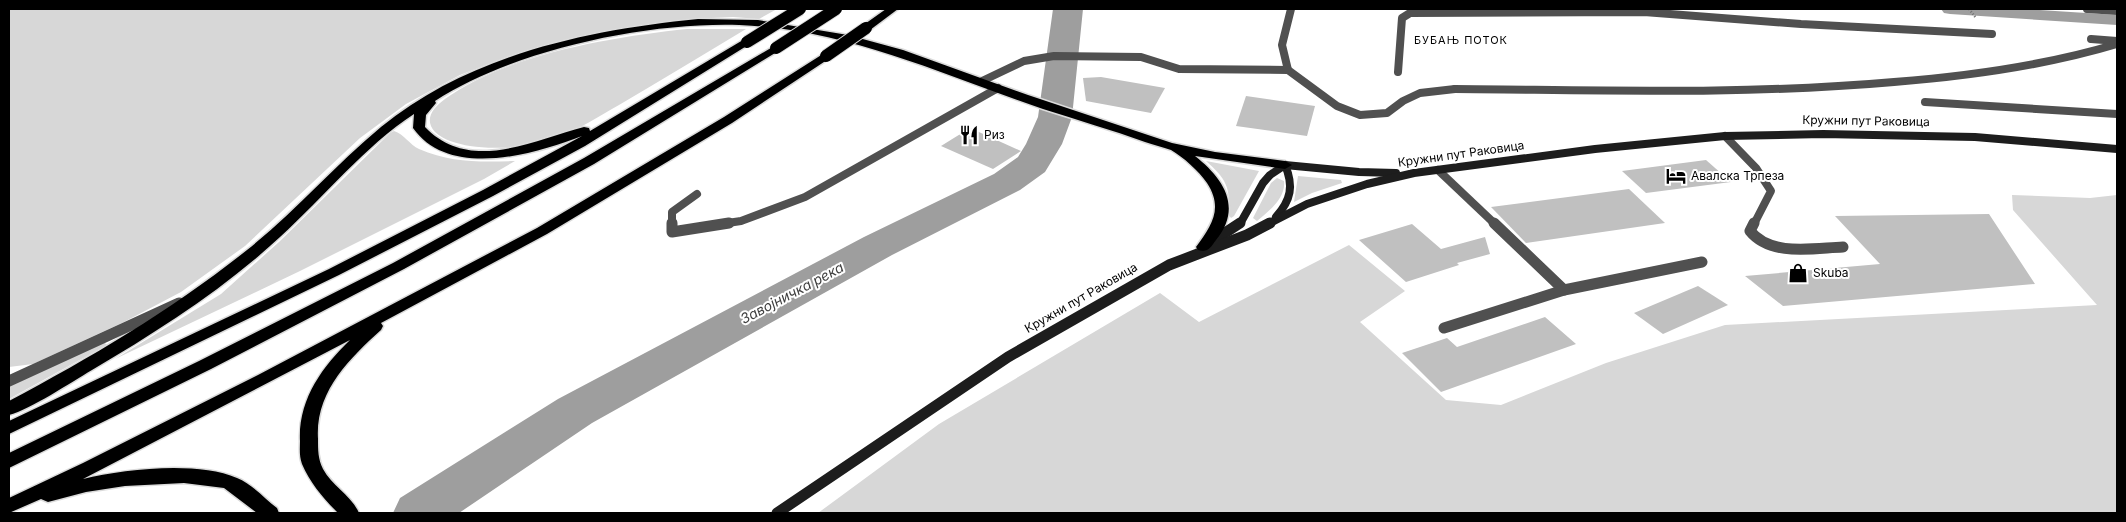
<svg xmlns="http://www.w3.org/2000/svg" width="2126" height="522" font-family="Inter,sans-serif">
<style>
.green{fill:#d7d7d7}
.lines{fill:none;stroke-linecap:round;stroke-linejoin:round}
.canal{fill:#9e9e9e;fill-rule:evenodd}
.river{fill:#9e9e9e;fill-rule:evenodd}
.building{fill:#c0c0c0}
.motorway-casing{stroke:#dbdbdb;stroke-width:3}
.path{stroke:#727272;stroke-width:2.5;stroke-dasharray:1 2;stroke-linecap:butt}
.service-far1{stroke:#505050;stroke-width:8}
.service{stroke:#505050;stroke-width:11}
.minor{stroke:#505050;stroke-width:8}
.secondary-far1{stroke:#1d1d1d;stroke-width:8}
.secondary{stroke:#1d1d1d;stroke-width:11}
.motorway{fill:#000;fill-rule:evenodd}
.motorway-bridge-casing{stroke:#dbdbdb;stroke-width:14;stroke-linecap:butt}
.motorway-bridge{stroke:#000;stroke-width:12}
.labels{text-anchor:middle;stroke-width:4;stroke-linejoin:round;paint-order:stroke}
.far-neighbourhood-label{font-size:11px;letter-spacing:1px;fill:#000;stroke:#fff}
.street-label{font-size:12px;fill:#000;stroke:#fff}
.poi-label{font-size:12px;fill:#000;stroke:#fff;text-anchor:start}
.water-label{font-size:14px;font-style:italic;fill:#3f3f3f;stroke:#fff}
</style>
<rect width="100%" height="100%" fill="#fff"/>
<g class="green">
<path d="M 9,9 L 777,9 L 759,19 L 733,17 L 689,19 L 618,29 L 555,43 L 507,57 L 460,75 L 406,104 L 360,138 L 245,246 L 181,292 L 124,322 L 33,364 L 9,367 Z"/>
<path d="M 687,29 L 746,29 C 704,54 662,80 619,105 C 599,116 578,130 556,138 C 529,147 497,150 470,146 C 458,144 443,140 435,132 C 423,119 434,107 445,99 C 507,54 612,37 687,29 Z"/>
<path d="M 394,131 C 404,134 410,145 419,149 C 451,163 481,162 515,161 L 484,179 L 300,271 L 115,359 L 221,294 L 279,242 L 390,133 Z"/>
<path d="M 1206,161 L 1259,171 L 1234,216 L 1231,218 L 1228,214 C 1231,187 1226,179 1206,161 Z"/>
<path d="M 1298,176 L 1341,180 L 1342,183 L 1312,193 L 1294,202 Z"/>
<path d="M 1277,178 L 1284,181 C 1286,198 1269,211 1257,221 L 1253,218 L 1271,183 Z"/>
<path d="M 2012,195 L 2090,198 L 2117,195 L 2117,513 L 818,513 L 939,424 L 1160,293 L 1199,322 L 1349,245 L 1405,291 L 1360,322 L 1446,400 L 1501,405 L 1606,363 L 1725,325 L 2097,305 L 2013,210 Z"/>
<path d="M 104,342 L 107,345 L 9,399 L 9,386 Z"/>
</g>
<g class="lines">
<path class="canal" d="M 1941,9 L 2026,9 L 2117,15 L 2117,25 L 1950,14 L 1944,13 Z"/>
<path class="river" d="M 1053,9 L 1083,9 L 1072,117 L 1062,144 L 1045,172 L 1020,190 L 892,255 L 592,423 L 459,513 L 393,513 L 400,498 L 558,399 L 864,237 L 994,174 L 1018,157 L 1026,144 L 1038,117 Z"/>
</g>
<g class="building">
<path d="M 1101,77 L 1165,88 L 1151,113 L 1086,101 L 1083,78 Z"/>
<path d="M 1246,96 L 1315,106 L 1307,136 L 1236,126 Z"/>
<path d="M 970,128 L 1021,151 L 993,169 L 941,146 Z"/>
<path d="M 1706,160 L 1731,182 L 1646,193 L 1622,171 Z"/>
<path d="M 1629,189 L 1665,223 L 1526,243 L 1491,207 Z"/>
<path d="M 1989,214 L 2035,284 L 1783,306 L 1745,276 L 1880,264 L 1835,216 Z"/>
<path d="M 1412,224 L 1441,249 L 1485,237 L 1490,254 L 1457,263 L 1459,265 L 1406,282 L 1359,240 Z"/>
<path d="M 1698,286 L 1728,305 L 1663,334 L 1634,313 Z"/>
<path d="M 1545,317 L 1576,344 L 1441,392 L 1402,353 L 1447,338 L 1457,347 Z"/>
</g>
<g class="lines">
<defs>
<g id="motorway">
<path d="M 886,9 L 898,9 L 870,30 L 862,30 L 860,28 L 862,26 Z"/>
<path d="M 698,19 L 758,20 L 848,35 L 903,50 L 1028,95 L 1172,143 L 1215,152 L 1285,161 L 1292,165 L 1285,169 L 1195,156 C 1223,178 1243,207 1216,240 C 1211,247 1208,253 1198,250 L 1196,247 C 1211,226 1224,209 1207,183 C 1199,171 1183,157 1171,150 C 1163,147 1153,145 1145,142 C 1112,130 1077,120 1043,109 C 943,75 847,29 739,25 C 645,22 514,50 435,101 L 436,103 L 426,115 L 425,127 C 470,174 533,140 584,127 L 589,128 L 590,131 L 743,40 L 751,40 L 753,42 L 585,146 L 493,196 L 339,275 L 9,434 L 9,421 L 329,269 L 483,190 L 582,136 C 533,155 449,179 413,128 L 414,114 C 365,146 324,197 280,237 C 224,289 158,331 92,370 C 70,383 31,409 9,415 L 9,401 C 92,357 173,309 247,250 C 295,212 334,166 381,127 C 469,55 587,30 698,19 Z"/>
<path d="M 776,45 L 782,48 L 780,50 L 594,164 L 404,269 L 211,369 L 9,468 L 9,453 L 199,361 L 393,263 L 584,158 Z"/>
<path d="M 826,52 L 832,56 L 830,58 L 732,123 L 547,234 L 381,323 L 383,326 L 381,330 C 349,359 315,392 318,439 C 318,450 318,459 323,469 C 332,486 352,496 359,513 L 338,513 C 324,499 310,483 302,464 C 299,456 300,448 300,441 C 298,400 322,367 350,340 L 83,479 C 125,469 197,461 237,478 C 252,484 264,498 277,508 L 279,513 L 257,513 L 224,488 L 184,483 L 125,486 L 86,492 L 48,502 L 41,499 L 9,513 L 9,498 L 83,463 L 258,375 L 537,228 L 724,117 Z"/>
</g>
</defs>
<use href="#motorway" class="motorway-casing"/>
<path class="path" d="M 1969,9 L 1976,18"/>
<g class="service-far1">
<path d="M 1291,9 L 1282,45 L 1288,70 L 1337,106 L 1360,115 L 1387,113 L 1403,101 L 1420,93 L 1455,89"/>
<path d="M 2087,9 L 2117,11"/>
<path d="M 2091,39 L 2117,41"/>
<path d="M 1398,72 L 1402,18 L 1410,13 L 1644,12 L 1801,24 L 1992,34"/>
<path d="M 982,81 L 1024,61 L 1054,56 L 1141,57 L 1179,69 L 1288,70"/>
<path d="M 1925,102 L 2117,114"/>
<path d="M 1725,136 L 1756,168 L 1771,191 L 1754,224"/>
<path d="M 1438,170 L 1495,224"/>
<path d="M 672,224 L 672,212 L 697,194"/>
<path d="M 721,224 L 741,221 L 805,197 L 998,88"/>
</g>
<g class="service">
<path d="M 672,223 L 672,232 L 729,223"/>
<path d="M 1494,223 L 1564,290 L 1702,262"/>
<path d="M 1754,223 L 1750,231 C 1771,257 1814,248 1843,247"/>
<path d="M 1444,328 L 1564,290"/>
<path d="M 9,381 L 179,303"/>
</g>
<path class="minor" d="M 1455,89 C 1601,90 1748,95 1894,82 C 1970,76 2044,66 2117,44"/>
<g class="secondary-far1">
<path d="M 1276,217 C 1291,200 1294,186 1285,165"/>
<path d="M 1238,224 L 1241,222 L 1263,183 L 1270,175 L 1285,165 L 1359,172 L 1396,173"/>
<path d="M 1268,224 L 1307,204 L 1367,184 L 1414,173 L 1595,149 L 1725,136 L 1823,134 L 1975,137 L 2117,149"/>
</g>
<g class="secondary">
<path d="M 1205,246 L 1240,223"/>
<path d="M 777,513 L 1008,357 L 1169,265 L 1247,235 L 1270,223"/>
</g>
<use href="#motorway" class="motorway"/>
<defs>
<g id="motorway-bridge">
<path d="M 747,42 L 800,9"/>
<path d="M 776,48 L 836,9"/>
<path d="M 826,56 L 866,28"/>
</g>
</defs>
<use href="#motorway-bridge" class="motorway-bridge-casing"/>
<use href="#motorway-bridge" class="motorway-bridge"/>
</g>
<defs>
<symbol id="restaurant-bare" viewBox="-9 -9 18 18"><path d="M-5-6h1v4h1v-4h1v4h1v-4h1v5L-1.5 .5V6h-2V.5L-5-1ZM5-6V6H3V1.5H1.5Q1.5-4 5-6Z" fill="#000" stroke="#fff" stroke-width="2.5" paint-order="stroke"/></symbol>
<symbol id="hotel-bare" viewBox="-9 -9 18 18"><path d="M-6-4.5h1.5V1H6V5H4.5V3h-9V5H-6ZM-4 0a1.8 1.8 0 1 1 3.6 0ZM.5 0V-2.5h3Q6-2.5 6 0Z" fill="#000" stroke="#fff" stroke-width="2.5" paint-order="stroke"/></symbol>
<symbol id="shop-bare" viewBox="-9 -9 18 18"><path d="M-5-2.5h2.3a2.7 3.5 0 0 1 5.4 0H5L5.5 6h-11ZM-1.5-2.5h3a1.5 2.3 0 0 0-3 0Z" fill="#000" stroke="#fff" stroke-width="2.5" paint-order="stroke"/></symbol>
</defs>
<g fill-rule="evenodd">
<use href="#restaurant-bare" x="955" y="121" width="28" height="28"/>
<use href="#hotel-bare" x="1662" y="162" width="28" height="28"/>
<use href="#shop-bare" x="1784" y="259" width="28" height="28"/>
</g>
<g class="labels">
<g class="far-neighbourhood-label">
<text x="1461" y="44">БУБАЊ ПОТОК</text>
</g>
<g class="street-label">
<text transform="translate(1866 121) rotate(1)" y="4">Кружни пут Раковица</text>
<text transform="translate(1461 154) rotate(-8)" y="4">Кружни пут Раковица</text>
<text transform="translate(1081 298) rotate(-30)" y="4">Кружни пут Раковица</text>
</g>
<g class="poi-label">
<text x="984" y="139">Риз</text>
<text x="1691" y="180">Авалска Трпеза</text>
<text x="1813" y="277">Skuba</text>
</g>
<g class="water-label">
<text transform="translate(792 293) rotate(-28)" y="5">Завојничка река</text>
</g>
</g>
<rect width="2126" height="522" fill="none" stroke="#000000" stroke-width="20"/>
</svg>
